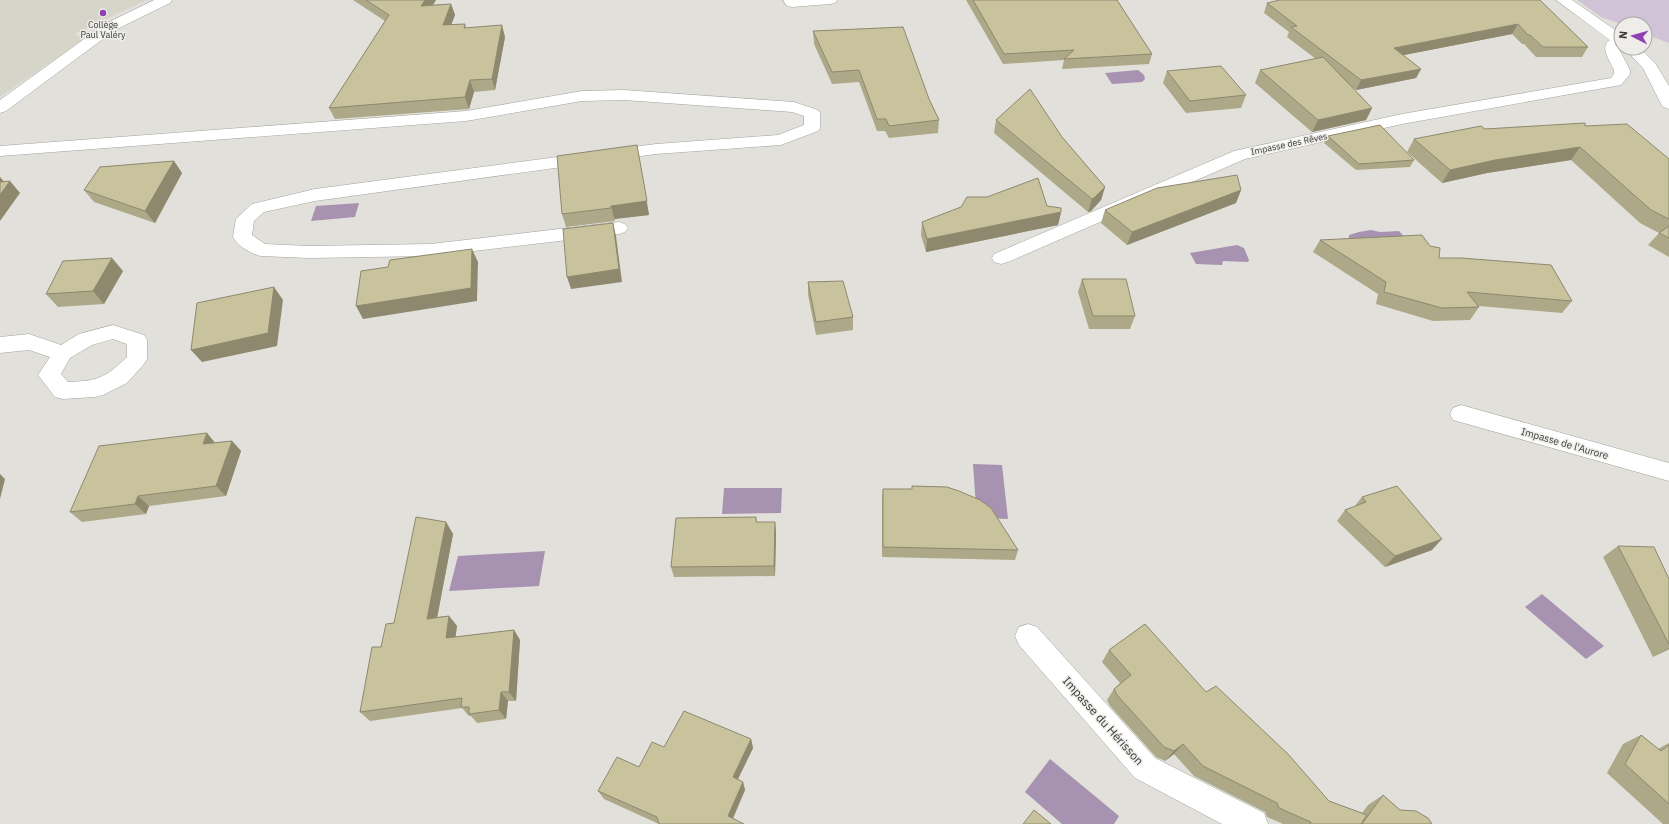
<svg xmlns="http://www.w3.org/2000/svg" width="1669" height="824" font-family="'IBM Plex Sans',sans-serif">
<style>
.built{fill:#d6d5c9}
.green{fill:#d0c3d7}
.water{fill:#a792b1}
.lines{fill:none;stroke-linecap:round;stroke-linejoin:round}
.minor-casing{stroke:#a2a29d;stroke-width:1}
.minor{fill:#fff;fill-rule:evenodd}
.wall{fill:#ada887}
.shaded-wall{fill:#8d886e}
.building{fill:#c9c39d;stroke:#8d886e}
.poi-dot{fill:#8f41b1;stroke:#eeede9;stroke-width:1.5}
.labels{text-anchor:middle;stroke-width:3;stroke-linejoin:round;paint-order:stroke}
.far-poi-label{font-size:9px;fill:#3a3a38;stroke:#eeede9}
.far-street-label{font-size:9px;fill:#3a3a38;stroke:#eeede9}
.street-label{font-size:10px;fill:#3a3a38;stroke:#eeede9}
.near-street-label{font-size:12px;fill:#3a3a38;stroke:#eeede9}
</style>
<rect width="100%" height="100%" fill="#e1e0db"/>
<path class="built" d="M 0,0 L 147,0 L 74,34 L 84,39 L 0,97 Z"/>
<path class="green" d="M 1577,0 L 1669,0 L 1669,43 L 1645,34 L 1645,24 L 1621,24 L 1601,17 Z"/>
<g class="water">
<path d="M 1138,70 L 1144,75 L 1145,79 L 1142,82 L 1112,84 L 1105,73 Z"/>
<path d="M 359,203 L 355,217 L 311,221 L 316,206 Z"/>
<path d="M 1371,230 L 1380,232 L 1399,231 L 1408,241 L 1349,239 L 1349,235 L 1359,232 Z"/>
<path d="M 1237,245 L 1244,248 L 1249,260 L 1248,262 L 1223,261 L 1222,265 L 1196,264 L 1190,253 Z"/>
<path d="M 973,464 L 1002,465 L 1008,519 L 988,518 L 976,507 Z"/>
<path d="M 724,488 L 782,488 L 781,513 L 722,514 Z"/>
<path d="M 545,551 L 539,586 L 449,591 L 458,556 Z"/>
<path d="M 1542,594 L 1604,646 L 1586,659 L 1525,607 Z"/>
<path d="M 1050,759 L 1119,816 L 1114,824 L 1062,824 L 1025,792 Z"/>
</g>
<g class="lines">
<defs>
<g id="minor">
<path d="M 154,0 L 172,0 L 170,3 L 115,30 L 6,111 L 0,113 L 0,100 L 105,24 Z"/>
<path d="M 783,0 L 837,0 L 835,3 L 830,4 L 792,7 L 787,6 Z"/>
<path d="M 1556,0 L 1572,0 L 1621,34 L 1621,46 L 1619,49 L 1630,70 L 1630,74 L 1621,85 L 1402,124 L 1245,159 L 1008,262 L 1001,264 L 994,262 L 992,258 L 994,254 L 1234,151 L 1402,114 L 1611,78 L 1614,74 L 1614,70 C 1610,61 1599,47 1610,40 Z"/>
<path d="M 1624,48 L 1640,48 L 1655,63 L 1669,86 L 1669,109 L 1663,107 L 1661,104 L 1643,68 Z"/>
<path d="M 624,90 L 794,102 L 818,110 L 820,113 L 820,128 L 818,131 L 781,145 L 656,154 L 315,201 L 264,212 L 254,221 L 252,235 L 265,244 L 309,246 L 431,244 L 619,222 L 625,224 L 628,228 L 625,232 L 619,234 L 431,256 L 309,258 L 261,256 C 251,254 238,246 233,237 L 236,219 L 252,204 L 315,189 L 656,144 L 778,135 L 804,125 L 804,116 L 792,112 L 624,100 L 582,101 L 466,121 L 0,156 L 0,146 L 466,111 L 582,91 Z"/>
<path d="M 113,325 L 144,335 L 147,340 L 147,359 L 144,364 L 127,383 L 103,395 L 95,397 L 63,399 L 55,397 L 38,375 L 50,357 L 29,350 L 0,353 L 0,337 L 29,334 L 61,345 L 79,334 ZM 113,339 L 127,344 L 127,357 C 105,378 98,381 68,382 L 61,374 L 70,358 L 92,345 Z"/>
<path d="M 1461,405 L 1669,463 L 1669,481 L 1453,420 L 1450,414 L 1453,408 Z"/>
<path d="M 1028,624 L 1037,627 L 1155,758 L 1264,813 L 1268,824 L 1222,824 L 1135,778 L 1019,645 L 1015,636 L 1019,627 Z"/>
</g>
</defs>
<use href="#minor" class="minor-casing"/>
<use href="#minor" class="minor"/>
</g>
<g class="wall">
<path d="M 353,0 L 436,0 L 433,5 L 451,4 L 455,15 L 451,24 L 465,24 L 466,28 L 505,37 L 495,90 L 474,92 L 469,109 L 335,119 L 329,108 L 385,21 Z"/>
<path d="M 966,0 L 1117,0 L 1152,54 L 1149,64 L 1062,69 L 1064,60 L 1003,64 Z"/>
<path d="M 1540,0 L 1588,47 L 1582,57 L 1536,57 L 1524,44 L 1522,44 L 1512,34 L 1403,55 L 1421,69 L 1416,78 L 1356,90 L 1352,87 L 1372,108 L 1366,120 L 1312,132 L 1255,83 L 1260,70 L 1316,59 L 1287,37 L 1289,32 L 1264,13 L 1267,3 Z"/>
<path d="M 813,31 L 929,99 L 939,120 L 938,133 L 889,138 L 885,131 L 877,131 L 859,82 L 832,84 L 814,44 Z"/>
<path d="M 1167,71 L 1246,95 L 1241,108 L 1186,113 L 1163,83 Z"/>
<path d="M 996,120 L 1062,137 L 1105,187 L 1101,200 L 1091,211 L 1088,212 L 994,133 Z"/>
<path d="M 1585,126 L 1669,159 L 1669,257 L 1648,245 L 1659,233 L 1640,223 L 1571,160 L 1487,173 L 1442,183 L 1407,152 L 1414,139 L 1485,129 Z"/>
<path d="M 1328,136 L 1414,160 L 1410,167 L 1356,170 L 1324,143 Z"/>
<path d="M 637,145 L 649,215 L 614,219 L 615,221 L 566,227 L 562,214 Z"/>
<path d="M 174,161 L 182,173 L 155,223 L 94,202 L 84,190 Z"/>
<path d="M 1241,190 L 1236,203 L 1127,245 L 1101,223 L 1105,210 Z"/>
<path d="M 1047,206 L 1061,212 L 1058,225 L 926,252 L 921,235 L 922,222 Z"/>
<path d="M 1320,240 L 1439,258 L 1572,301 L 1562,313 L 1479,306 L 1479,307 L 1470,320 L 1433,321 L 1376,304 L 1378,294 L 1313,252 Z"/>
<path d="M 123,271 L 104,304 L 58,307 L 46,294 Z"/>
<path d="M 1082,279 L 1135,316 L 1130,329 L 1089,329 L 1078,292 Z"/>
<path d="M 808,282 L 853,317 L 853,330 L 816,335 L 808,295 Z"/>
<path d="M 232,441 L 241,451 L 226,496 L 149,506 L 146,514 L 82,522 L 70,512 L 215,443 Z"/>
<path d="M 883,489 L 912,489 L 1018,550 L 1015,560 L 882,557 L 882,499 Z"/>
<path d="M 1362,497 L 1432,550 L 1385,567 L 1337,521 L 1345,510 L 1354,507 Z"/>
<path d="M 756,517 L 757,522 L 775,522 L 776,533 L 775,576 L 674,577 L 671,567 Z"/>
<path d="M 446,522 L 453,534 L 437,617 L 449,616 L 457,626 L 455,637 L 514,630 L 520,640 L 516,701 L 508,701 L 506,719 L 477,723 L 471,716 L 469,716 L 462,708 L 370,721 L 360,712 L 381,647 Z"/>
<path d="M 1618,546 L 1669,579 L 1669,649 L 1653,657 L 1603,557 Z"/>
<path d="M 1109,650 L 1206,692 L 1329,801 L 1362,813 L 1368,805 L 1383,795 L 1400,810 L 1432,824 L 1283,824 L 1267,817 L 1265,812 L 1194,776 L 1174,754 L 1165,761 L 1156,757 L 1110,706 L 1107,700 L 1114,689 L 1120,683 L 1102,662 Z"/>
<path d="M 1641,735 L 1658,749 L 1669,743 L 1669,824 L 1663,824 L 1607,773 L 1623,744 Z"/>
<path d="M 751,739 L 753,748 L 738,779 L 743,782 L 745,790 L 733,819 L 659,824 L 604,799 L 598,791 L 639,767 L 664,747 Z"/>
</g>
<g class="shaded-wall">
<path d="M 425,0 L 436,0 L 425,17 L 421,6 Z"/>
<path d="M 451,4 L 455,15 L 447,36 L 443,25 Z"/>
<path d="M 1518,24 L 1512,34 L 1389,58 L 1394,48 Z"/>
<path d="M 502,25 L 505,37 L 495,90 L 492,79 Z"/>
<path d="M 1421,69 L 1416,78 L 1356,90 L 1361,80 Z"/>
<path d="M 470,80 L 474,92 L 469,109 L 465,97 Z"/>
<path d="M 1372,108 L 1366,120 L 1312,132 L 1318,120 Z"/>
<path d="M 637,145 L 649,215 L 614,219 L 615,221 L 611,206 Z"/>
<path d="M 1580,147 L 1571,160 L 1487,173 L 1442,183 L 1450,170 L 1495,160 Z"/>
<path d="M 174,161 L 182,173 L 155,223 L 145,211 Z"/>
<path d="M 0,177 L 7,185 L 10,181 L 20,193 L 0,221 Z"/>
<path d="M 1105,187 L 1101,200 L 1091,211 L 1088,212 L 1092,199 Z"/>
<path d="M 1241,190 L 1236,203 L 1127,245 L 1132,232 Z"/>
<path d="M 1061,212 L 1058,225 L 926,252 L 927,239 Z"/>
<path d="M 613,223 L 616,236 L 622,282 L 571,289 L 567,277 Z"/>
<path d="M 472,249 L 478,262 L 477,301 L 363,319 L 356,306 Z"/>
<path d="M 112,258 L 123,271 L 104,304 L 93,291 Z"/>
<path d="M 274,287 L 283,300 L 277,346 L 202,362 L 191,350 Z"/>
<path d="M 207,433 L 216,444 L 203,444 Z"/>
<path d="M 232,441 L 241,451 L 226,496 L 216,486 Z"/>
<path d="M 0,474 L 5,479 L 0,499 Z"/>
<path d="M 138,496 L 149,506 L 146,514 L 135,504 Z"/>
<path d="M 446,522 L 453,534 L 435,629 L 427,619 Z"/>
<path d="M 775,522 L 776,533 L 775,576 L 774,566 Z"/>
<path d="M 1442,539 L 1432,550 L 1385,567 L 1395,556 Z"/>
<path d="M 449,616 L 457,626 L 454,648 L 446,638 Z"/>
<path d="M 514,630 L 520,640 L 516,701 L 509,692 Z"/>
<path d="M 1669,648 L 1669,649 L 1653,657 Z"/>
<path d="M 501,692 L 508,701 L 506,719 L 499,710 Z"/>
<path d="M 751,739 L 753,748 L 735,785 L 733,777 Z"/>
<path d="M 1183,744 L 1174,754 L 1165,761 L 1174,751 Z"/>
<path d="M 743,782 L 745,790 L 730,824 L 728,816 Z"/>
</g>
<g class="building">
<path d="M 366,0 L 425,0 L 421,6 L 451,4 L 443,25 L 465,24 L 464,28 L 502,25 L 492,79 L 470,80 L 465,97 L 329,108 L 389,15 Z"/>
<path d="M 973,0 L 1117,0 L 1152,54 L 1064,59 L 1074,50 L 1004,54 Z"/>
<path d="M 1280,0 L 1540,0 L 1588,47 L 1543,47 L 1530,35 L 1528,35 L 1518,24 L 1394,48 L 1421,69 L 1361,80 L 1291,27 L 1297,26 L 1267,3 Z"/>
<path d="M 903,27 L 929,99 L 939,120 L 889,126 L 886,119 L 877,119 L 859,70 L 832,72 L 813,31 Z"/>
<path d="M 1323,57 L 1372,108 L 1318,120 L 1260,70 Z"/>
<path d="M 1221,66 L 1246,95 L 1190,101 L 1167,71 Z"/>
<path d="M 1030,89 L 1062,137 L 1105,187 L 1094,198 L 1092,199 L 996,120 Z"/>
<path d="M 1585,123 L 1585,126 L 1627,124 L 1669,159 L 1669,219 L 1651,210 L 1580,147 L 1495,160 L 1450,170 L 1414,139 L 1481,126 L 1485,129 Z"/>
<path d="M 1380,125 L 1414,160 L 1359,164 L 1328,136 Z"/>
<path d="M 637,145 L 647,201 L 611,206 L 611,208 L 562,214 L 557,156 Z"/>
<path d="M 174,161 L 145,211 L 84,190 L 100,167 Z"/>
<path d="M 1237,175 L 1241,190 L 1132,232 L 1105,210 L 1157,188 Z"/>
<path d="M 1038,178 L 1047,206 L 1061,208 L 1061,212 L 927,239 L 922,222 L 961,207 L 967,197 L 987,197 Z"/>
<path d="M 10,181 L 0,195 L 0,182 Z"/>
<path d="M 613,223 L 619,269 L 567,277 L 563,229 Z"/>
<path d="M 1669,226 L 1669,238 L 1659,233 Z"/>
<path d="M 1422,235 L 1430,246 L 1440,248 L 1439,258 L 1461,258 L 1551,265 L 1572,301 L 1467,292 L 1479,307 L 1442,308 L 1384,292 L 1386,282 L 1320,240 Z"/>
<path d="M 472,249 L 471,288 L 356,306 L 361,271 L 388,267 L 390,260 Z"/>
<path d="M 112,258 L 93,291 L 46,294 L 63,261 Z"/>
<path d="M 1082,279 L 1126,279 L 1135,316 L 1093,316 Z"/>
<path d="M 843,281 L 853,317 L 816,322 L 808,282 Z"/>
<path d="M 274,287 L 268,333 L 191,350 L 197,303 Z"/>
<path d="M 207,433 L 203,444 L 232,441 L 216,486 L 138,496 L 135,504 L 70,512 L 99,446 Z"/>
<path d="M 912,486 L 947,487 L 959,491 L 980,500 L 991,508 L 1018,550 L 883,547 L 883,489 L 912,489 Z"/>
<path d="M 1397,486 L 1442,539 L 1395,556 L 1345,510 L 1366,502 L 1362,497 Z"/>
<path d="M 416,517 L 446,522 L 427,619 L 449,616 L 446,638 L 514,630 L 509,692 L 501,692 L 499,710 L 469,714 L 469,707 L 461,707 L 462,698 L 360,712 L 372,647 L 381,647 L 386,624 L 394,623 Z"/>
<path d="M 756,517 L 756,522 L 775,522 L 774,566 L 671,567 L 676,518 Z"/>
<path d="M 1618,546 L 1654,547 L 1669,579 L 1669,644 Z"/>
<path d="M 1145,624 L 1206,692 L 1216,686 L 1288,754 L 1329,801 L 1367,815 L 1361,824 L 1310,824 L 1311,822 L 1279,808 L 1277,803 L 1203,766 L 1183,744 L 1174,751 L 1164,747 L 1117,695 L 1114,689 L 1131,675 L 1109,650 Z"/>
<path d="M 684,711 L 751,739 L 733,777 L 743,782 L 728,816 L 744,824 L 659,824 L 657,817 L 598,791 L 617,757 L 639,767 L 652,742 L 664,747 Z"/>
<path d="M 1641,735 L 1661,751 L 1669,745 L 1669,804 L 1625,764 Z"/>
<path d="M 1383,795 L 1400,810 L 1416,811 L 1428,818 L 1432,824 L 1362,824 Z"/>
<path d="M 1034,810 L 1051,824 L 1023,824 Z"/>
</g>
<circle class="poi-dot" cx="103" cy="13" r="4"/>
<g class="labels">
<g class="far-poi-label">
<text x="103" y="28">Collège<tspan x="103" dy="10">Paul Valéry</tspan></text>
</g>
<g class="far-street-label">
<text transform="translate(1289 144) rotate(-12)" y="3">Impasse des Rêves</text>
</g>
<g class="street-label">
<text transform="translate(1565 443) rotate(16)" y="4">Impasse de l'Aurore</text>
</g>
<g class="near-street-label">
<text transform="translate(1103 721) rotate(48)" y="4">Impasse du Hérisson</text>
</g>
</g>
<g transform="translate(1633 36) rotate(276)"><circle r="19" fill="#eeede9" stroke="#a6a5a2"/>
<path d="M0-3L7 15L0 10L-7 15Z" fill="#8f41b1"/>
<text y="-6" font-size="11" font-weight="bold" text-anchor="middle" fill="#3a3a38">N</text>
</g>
</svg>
